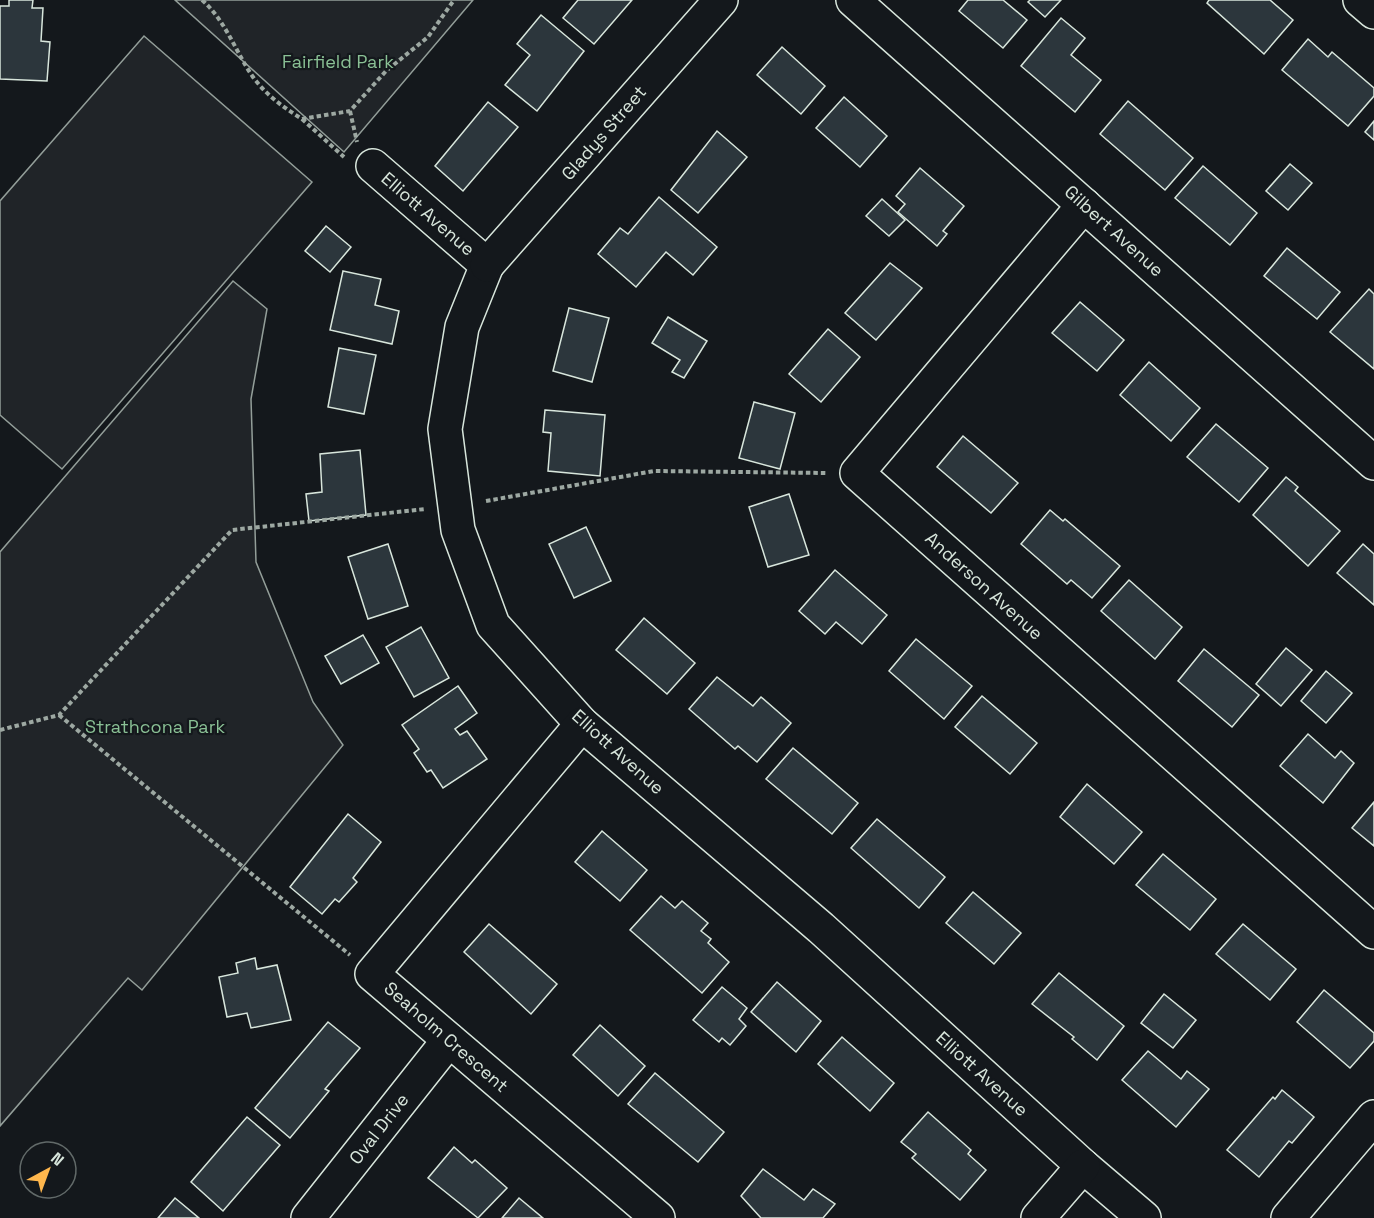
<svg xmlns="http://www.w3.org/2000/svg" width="1374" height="1218" font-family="'Space Grotesk',sans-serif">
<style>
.green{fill:#202428;stroke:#939e99;stroke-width:1.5}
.building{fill:#2c363c;stroke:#d8e6dc;stroke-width:1.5}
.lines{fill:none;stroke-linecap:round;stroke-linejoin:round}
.minor-casing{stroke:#d8e6dc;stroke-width:36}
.path{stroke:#9da8a2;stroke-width:4;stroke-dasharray:4.5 3;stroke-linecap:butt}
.minor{stroke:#14181c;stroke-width:33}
.labels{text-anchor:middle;stroke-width:4.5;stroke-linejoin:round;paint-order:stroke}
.park-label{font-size:18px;fill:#8ac095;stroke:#14181c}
.street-label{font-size:18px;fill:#d8e6dc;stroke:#14181c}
</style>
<rect width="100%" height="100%" fill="#14181c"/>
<g class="green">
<path d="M 175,0 L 473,0 L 344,152 Z"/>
<path d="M 144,36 L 312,182 L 62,469 L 0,415 L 0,201 Z"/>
<path d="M 233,281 L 267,309 L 251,399 L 256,562 L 313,702 L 343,745 L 142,990 L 128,978 L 0,1126 L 0,552 Z"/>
</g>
<g class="building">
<path d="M 9,0 L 33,0 L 32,8 L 43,8 L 41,41 L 50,42 L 47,81 L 0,79 L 0,6 L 9,6 Z"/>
<path d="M 578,0 L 632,0 L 594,44 L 563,18 Z"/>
<path d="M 968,0 L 1003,0 L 1027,20 L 1003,48 L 959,11 Z"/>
<path d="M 1030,0 L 1061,0 L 1045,17 L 1028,2 Z"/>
<path d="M 1209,0 L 1270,0 L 1293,20 L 1264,54 L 1207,3 Z"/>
<path d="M 541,15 L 584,51 L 537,111 L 505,85 L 530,55 L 517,44 Z"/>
<path d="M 1061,18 L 1085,38 L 1071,55 L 1101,80 L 1075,112 L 1021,66 Z"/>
<path d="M 1308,39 L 1328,57 L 1332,52 L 1374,88 L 1374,96 L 1348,126 L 1282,70 Z"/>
<path d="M 782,47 L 825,86 L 801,114 L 757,75 Z"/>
<path d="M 844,97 L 887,136 L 860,167 L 816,128 Z"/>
<path d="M 1128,101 L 1193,158 L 1165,190 L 1100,134 Z"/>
<path d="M 488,102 L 518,127 L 463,191 L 435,166 Z"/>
<path d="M 1374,121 L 1374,140 L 1365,132 Z"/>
<path d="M 717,131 L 747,157 L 698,213 L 671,190 Z"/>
<path d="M 1290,164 L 1312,183 L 1288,210 L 1266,191 Z"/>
<path d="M 1203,166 L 1257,213 L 1230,245 L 1175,198 Z"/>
<path d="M 920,168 L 964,206 L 943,231 L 947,234 L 937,246 L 898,212 L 905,204 L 896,196 Z"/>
<path d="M 659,197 L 717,247 L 693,275 L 666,252 L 636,287 L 598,254 L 620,228 L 628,234 Z"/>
<path d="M 882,199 L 905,220 L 889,236 L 866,216 Z"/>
<path d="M 326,226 L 351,247 L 330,272 L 305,251 Z"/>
<path d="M 1287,248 L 1340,292 L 1317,319 L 1264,276 Z"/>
<path d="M 890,263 L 922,288 L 876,340 L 845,313 Z"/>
<path d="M 343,271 L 381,279 L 375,305 L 399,311 L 392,344 L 330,330 Z"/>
<path d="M 1369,289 L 1374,294 L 1374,369 L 1330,332 Z"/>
<path d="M 1080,302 L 1124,340 L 1097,371 L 1052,333 Z"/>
<path d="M 569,308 L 609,318 L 592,382 L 553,371 Z"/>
<path d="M 668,317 L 707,341 L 684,378 L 672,372 L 680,360 L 652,343 Z"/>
<path d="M 828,329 L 860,357 L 821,402 L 789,374 Z"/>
<path d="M 339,348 L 376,355 L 364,414 L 328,407 Z"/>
<path d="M 1149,362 L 1200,408 L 1171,441 L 1120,395 Z"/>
<path d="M 754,402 L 795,413 L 780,469 L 739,458 Z"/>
<path d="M 545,410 L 605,415 L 600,476 L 548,471 L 551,433 L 543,432 Z"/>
<path d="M 1216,424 L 1268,468 L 1239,502 L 1187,457 Z"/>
<path d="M 963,436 L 1018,483 L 991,513 L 937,467 Z"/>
<path d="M 360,450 L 366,515 L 309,521 L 306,494 L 322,492 L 320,454 Z"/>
<path d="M 1286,477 L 1298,487 L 1295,491 L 1340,531 L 1308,566 L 1253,515 Z"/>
<path d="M 789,494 L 809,555 L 768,567 L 749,507 Z"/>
<path d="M 1050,510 L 1063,521 L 1065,519 L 1120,566 L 1092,598 L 1071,580 L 1067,584 L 1021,544 Z"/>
<path d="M 586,527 L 611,581 L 574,598 L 549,544 Z"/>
<path d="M 388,544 L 408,606 L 368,619 L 348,557 Z"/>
<path d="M 1363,544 L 1374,554 L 1374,605 L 1337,573 Z"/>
<path d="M 835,570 L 887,615 L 862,644 L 836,622 L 825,634 L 799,611 Z"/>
<path d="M 1129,580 L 1182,627 L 1155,659 L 1101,611 Z"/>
<path d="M 644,618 L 695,663 L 667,694 L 616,650 Z"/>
<path d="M 421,627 L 449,678 L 414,697 L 386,647 Z"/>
<path d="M 363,635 L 379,663 L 341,684 L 325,656 Z"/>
<path d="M 916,639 L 972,686 L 944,719 L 889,671 Z"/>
<path d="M 1286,648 L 1312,670 L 1281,706 L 1256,684 Z"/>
<path d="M 1204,649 L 1259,695 L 1232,727 L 1178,681 Z"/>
<path d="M 1326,671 L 1352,693 L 1326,723 L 1301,701 Z"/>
<path d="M 717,677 L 753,706 L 761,697 L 791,723 L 757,762 L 738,746 L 735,749 L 689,709 Z"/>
<path d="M 458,686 L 477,713 L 455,729 L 460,735 L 467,731 L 487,759 L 443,788 L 431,770 L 427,772 L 414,753 L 419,749 L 402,725 Z"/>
<path d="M 982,696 L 1037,743 L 1010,774 L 955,727 Z"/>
<path d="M 1308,734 L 1335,758 L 1341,751 L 1354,763 L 1323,803 L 1280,766 Z"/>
<path d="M 793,748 L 858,803 L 832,834 L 766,779 Z"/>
<path d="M 1087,784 L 1142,832 L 1114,864 L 1060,817 Z"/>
<path d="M 1374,802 L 1374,846 L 1352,828 Z"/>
<path d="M 348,814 L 381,842 L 353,878 L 357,882 L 339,902 L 335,899 L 322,914 L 290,887 Z"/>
<path d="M 877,819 L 945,877 L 919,908 L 851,848 Z"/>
<path d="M 602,831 L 647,870 L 620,901 L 575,862 Z"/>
<path d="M 1163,854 L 1216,899 L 1190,930 L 1136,885 Z"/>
<path d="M 973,892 L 1021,933 L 994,964 L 946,923 Z"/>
<path d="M 661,896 L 675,908 L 682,901 L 708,923 L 701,931 L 711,939 L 708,943 L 729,962 L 702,993 L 630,930 Z"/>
<path d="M 489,924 L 557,984 L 531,1014 L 464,952 Z"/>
<path d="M 1243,924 L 1296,969 L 1270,1000 L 1216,954 Z"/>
<path d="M 255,958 L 257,969 L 277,965 L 291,1020 L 251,1028 L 247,1013 L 227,1017 L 219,977 L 238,973 L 236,963 Z"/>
<path d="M 1059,973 L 1124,1026 L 1097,1060 L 1072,1039 L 1074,1037 L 1032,1004 Z"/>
<path d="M 777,982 L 821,1021 L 796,1052 L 751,1012 Z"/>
<path d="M 722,987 L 747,1008 L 739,1019 L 746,1026 L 730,1045 L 722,1038 L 719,1042 L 693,1020 Z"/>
<path d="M 1324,990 L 1374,1033 L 1374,1041 L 1350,1068 L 1297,1022 Z"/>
<path d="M 1164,994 L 1196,1020 L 1173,1048 L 1141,1023 Z"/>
<path d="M 328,1022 L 360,1048 L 325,1089 L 329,1091 L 290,1138 L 255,1108 Z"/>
<path d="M 600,1025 L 645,1066 L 618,1096 L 573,1055 Z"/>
<path d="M 842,1037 L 894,1083 L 870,1111 L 818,1064 Z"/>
<path d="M 1148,1051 L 1181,1079 L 1187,1071 L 1209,1089 L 1176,1127 L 1122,1080 Z"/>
<path d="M 655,1073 L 724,1132 L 698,1162 L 628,1104 Z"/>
<path d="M 1282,1090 L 1314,1117 L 1292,1143 L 1289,1141 L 1259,1177 L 1227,1150 L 1273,1097 L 1275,1099 Z"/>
<path d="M 928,1112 L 971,1150 L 968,1154 L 986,1170 L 960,1200 L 912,1158 L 916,1154 L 901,1142 Z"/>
<path d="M 247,1117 L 280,1145 L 223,1211 L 191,1182 Z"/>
<path d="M 454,1147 L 472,1163 L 475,1160 L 507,1188 L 478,1218 L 428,1178 Z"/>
<path d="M 763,1169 L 804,1200 L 813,1189 L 835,1204 L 823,1218 L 761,1218 L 741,1196 Z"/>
<path d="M 175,1198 L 199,1218 L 158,1218 Z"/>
<path d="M 519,1198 L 543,1218 L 502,1218 Z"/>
</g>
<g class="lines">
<defs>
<g id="minor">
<path d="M 853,0 L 1374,463"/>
<path d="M 1360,0 L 1374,12"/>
<path d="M 373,166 L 487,265 L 462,327 L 445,429 L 458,530 L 493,625 L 582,724 L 821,928 L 1083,1166 L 1144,1218"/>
<path d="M 1084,205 L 857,473 L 1374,932"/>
<path d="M 487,265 L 721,0"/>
<path d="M 582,724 L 372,974 L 658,1218"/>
<path d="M 308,1218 L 449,1040"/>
<path d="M 1038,1218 L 1083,1166"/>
<path d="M 1288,1218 L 1374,1117"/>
</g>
</defs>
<use href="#minor" class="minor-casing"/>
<g class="path">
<path d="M 202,0 C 226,21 235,51 253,77 C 266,95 283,107 302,119 L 350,111 L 386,71 L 428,37 L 454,0"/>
<path d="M 350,111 L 357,142"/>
<path d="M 302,119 L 344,157"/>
<path d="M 486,501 L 654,471 L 827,473"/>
<path d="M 59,715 L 350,955"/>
<path d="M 0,730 L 59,715 L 232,530 L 425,509"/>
</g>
<use href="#minor" class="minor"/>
</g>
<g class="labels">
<g class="park-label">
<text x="338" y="68">Fairfield Park</text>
<text x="155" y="733">Strathcona Park</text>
</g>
<g class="street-label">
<text transform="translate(604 133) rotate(-49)" y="6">Gladys Street</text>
<text transform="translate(428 214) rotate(41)" y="6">Elliott Avenue</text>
<text transform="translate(1114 231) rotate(42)" y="6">Gilbert Avenue</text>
<text transform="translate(984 586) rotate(42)" y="6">Anderson Avenue</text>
<text transform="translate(618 752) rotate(42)" y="6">Elliott Avenue</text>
<text transform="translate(446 1037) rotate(41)" y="6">Seaholm Crescent</text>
<text transform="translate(982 1074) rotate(42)" y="6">Elliott Avenue</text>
<text transform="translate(379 1129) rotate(-52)" y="6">Oval Drive</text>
</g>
</g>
<g transform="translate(48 1170) rotate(41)"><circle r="28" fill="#14181c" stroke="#626a69" stroke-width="1.5"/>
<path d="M0-4.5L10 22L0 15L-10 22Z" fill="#ffb74d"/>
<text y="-9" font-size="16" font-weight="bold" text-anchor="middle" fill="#d8e6dc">N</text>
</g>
</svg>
